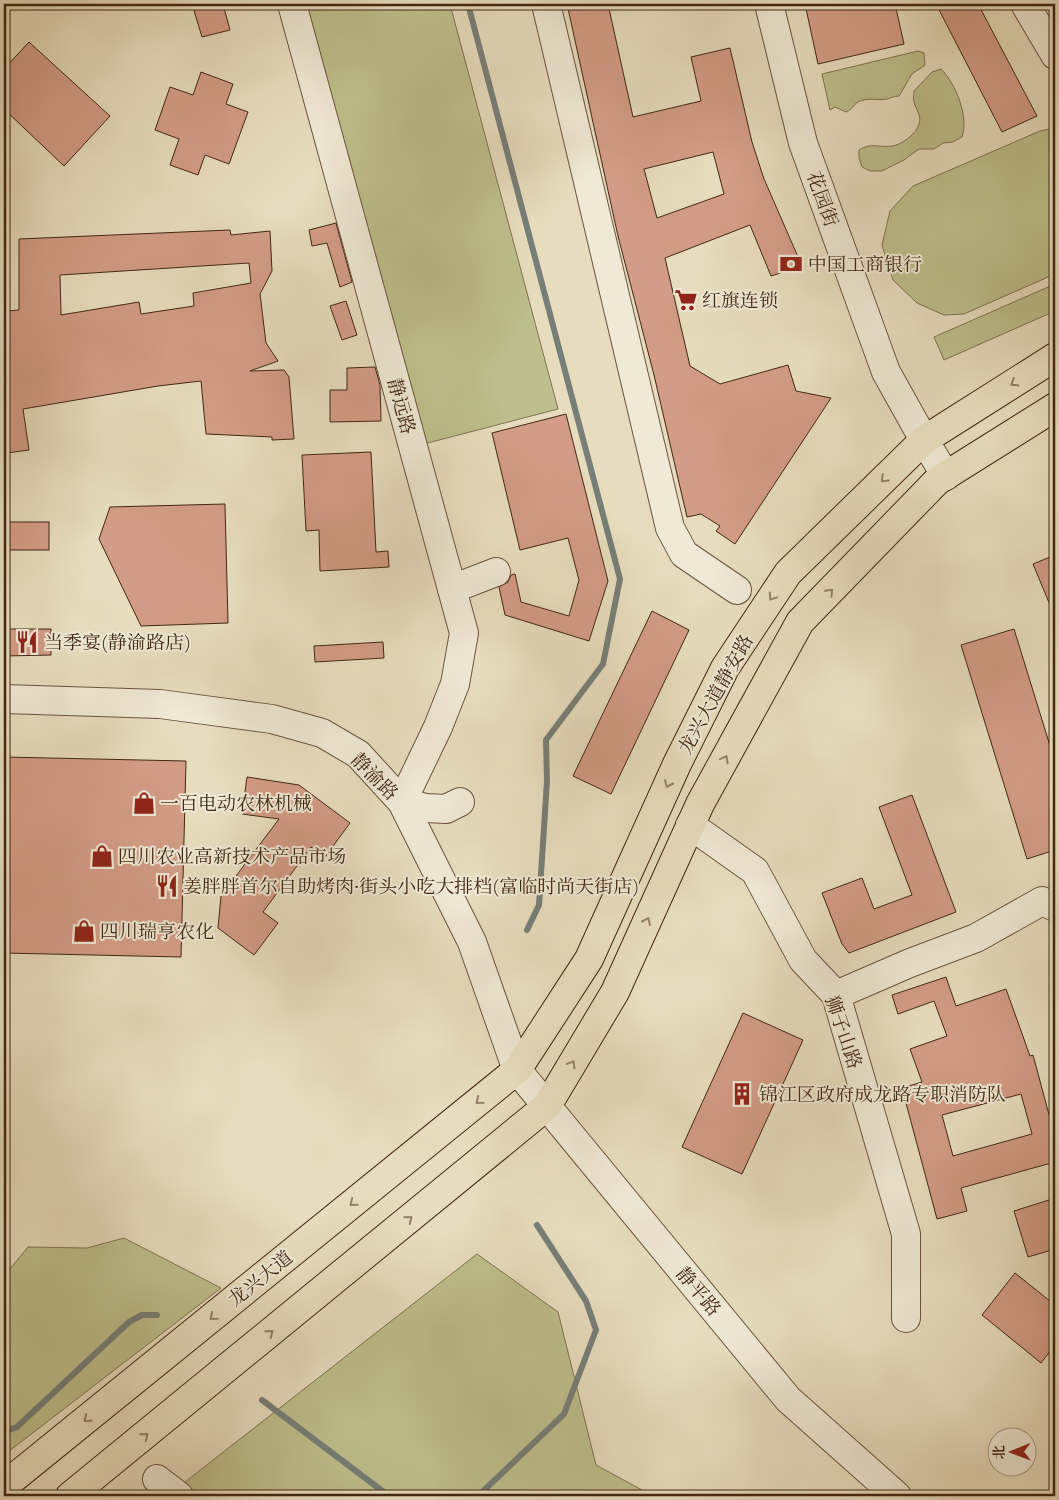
<svg xmlns="http://www.w3.org/2000/svg" width="1059" height="1500" font-family="'Old Standard TT','Noto Serif SC',serif">
<style>
.green{fill:#bdbf8c;stroke:#7f734f}
.lines{fill:none;stroke-linecap:round;stroke-linejoin:round}
.stream{stroke:#777f78;stroke-width:6}
.building{fill:#d39c86;stroke:#412712;fill-rule:evenodd}
.minor-casing{stroke:#6a543d;stroke-width:30}
.major-casing{stroke:#412712;stroke-width:30}
.minor{stroke:#efe9d5;stroke-width:28}
.major{stroke:#e7ddbe;stroke-width:28}
.oneway{stroke:#948268}
.labels{text-anchor:middle;stroke-width:4;stroke-linejoin:round;paint-order:stroke}
.street-label{font-size:19px;fill:#412712;stroke:#efe9d5}
.poi-label{font-size:19px;fill:#412712;stroke:#efe9d5;text-anchor:start}
</style>
<rect width="100%" height="100%" fill="#e7ddbe"/>
<filter id="stains"><feTurbulence type="fractalNoise" baseFrequency=".004" numOctaves="4"/><feColorMatrix values="0 0 0 0 .2 0 0 0 0 .09 0 0 0 0 .02 0 0 0 .5 -.17"/></filter>
<radialGradient id="worn" r=".72"><stop offset=".6" stop-color="#630" stop-opacity="0"/><stop offset="1" stop-color="#630" stop-opacity=".3"/></radialGradient>
<g class="green">
<path d="M 303,4 L 450,4 L 558,409 L 424,444 Z"/>
<path d="M 918,51 L 924,53 L 925,65 L 912,74 L 899,96 C 894,96 891,98 887,99 C 878,101 867,97 858,102 C 853,105 852,110 846,112 L 835,107 L 830,110 L 822,74 Z"/>
<path d="M 941,69 C 956,84 969,117 962,137 L 953,142 L 943,143 L 934,149 L 919,149 L 904,160 L 882,171 L 870,171 L 862,167 L 859,158 L 859,150 C 871,142 879,148 893,146 C 902,144 917,134 919,124 C 922,115 916,110 914,102 C 913,99 914,94 914,91 L 932,72 Z"/>
<path d="M 1055,128 L 1055,274 L 964,314 L 944,315 L 917,303 L 893,280 L 882,245 L 890,211 L 913,186 L 1040,131 Z"/>
<path d="M 1055,284 L 1055,311 L 944,360 L 934,337 Z"/>
<path d="M 124,1238 L 221,1288 L 4,1455 L 4,1276 L 28,1247 L 87,1248 Z"/>
<path d="M 477,1254 L 558,1312 L 596,1465 L 653,1496 L 167,1496 Z"/>
</g>
<g class="lines">
<g class="stream">
<path d="M 468,4 L 620,579 L 603,664 L 546,740 L 547,781 L 539,905 L 527,930"/>
<path d="M 262,1400 L 389,1496"/>
<path d="M 4,1432 L 17,1427 L 129,1322 L 142,1315 L 157,1315"/>
<path d="M 478,1496 L 564,1414 L 596,1330 L 586,1301 L 537,1225"/>
</g>
</g>
<g class="building">
<path d="M 192,4 L 223,4 L 230,30 L 202,37 Z"/>
<path d="M 567,4 L 608,4 L 633,117 L 701,101 L 691,57 L 730,48 L 752,142 L 764,179 L 802,266 L 771,276 L 750,225 L 665,258 L 690,366 L 720,384 L 788,365 L 796,391 L 831,398 L 735,544 L 716,531 L 720,526 L 701,514 L 687,517 L 654,375 L 618,236 ZM 713,152 L 724,194 L 657,218 L 644,169 Z"/>
<path d="M 805,4 L 895,4 L 904,44 L 818,64 Z"/>
<path d="M 936,4 L 978,4 L 1037,116 L 1002,132 Z"/>
<path d="M 29,42 L 110,116 L 64,166 L 4,109 L 4,69 Z"/>
<path d="M 201,72 L 233,84 L 226,104 L 248,112 L 229,164 L 205,155 L 198,175 L 170,165 L 179,139 L 155,130 L 170,87 L 193,95 Z"/>
<path d="M 336,223 L 352,282 L 340,287 L 327,243 L 312,246 L 309,230 Z"/>
<path d="M 230,230 L 231,235 L 270,231 L 272,271 L 260,294 L 266,343 L 278,361 L 250,371 L 284,370 L 289,377 L 294,439 L 272,440 L 272,437 L 206,434 L 201,381 L 158,386 L 23,409 L 29,450 L 7,453 L 4,436 L 4,324 L 8,324 L 7,311 L 19,310 L 19,239 ZM 249,263 L 251,283 L 193,293 L 194,306 L 141,314 L 139,302 L 61,315 L 60,275 Z"/>
<path d="M 346,301 L 357,335 L 342,340 L 330,306 Z"/>
<path d="M 375,367 L 380,385 L 381,421 L 330,422 L 330,390 L 347,390 L 347,368 Z"/>
<path d="M 566,414 L 608,581 L 589,641 L 505,615 L 499,587 L 508,582 L 511,575 L 515,574 L 521,602 L 569,616 L 579,580 L 568,538 L 520,550 L 492,433 Z"/>
<path d="M 371,452 L 376,552 L 388,551 L 389,567 L 320,571 L 319,530 L 306,531 L 302,455 Z"/>
<path d="M 225,504 L 228,623 L 141,626 L 99,539 L 110,507 Z"/>
<rect x="4" y="522" width="45" height="28"/>
<path d="M 1055,555 L 1055,617 L 1033,564 Z"/>
<path d="M 652,611 L 689,630 L 611,794 L 573,776 Z"/>
<path d="M 4,629 L 51,629 L 51,655 L 4,656 Z"/>
<path d="M 1014,629 L 1055,762 L 1055,850 L 1027,859 L 961,645 Z"/>
<path d="M 383,642 L 384,658 L 315,662 L 314,646 Z"/>
<path d="M 4,757 L 186,761 L 181,957 L 4,953 Z"/>
<path d="M 247,777 L 299,785 L 350,823 L 325,857 L 311,847 L 263,912 L 278,923 L 254,955 L 218,928 L 221,896 L 279,819 L 242,814 Z"/>
<path d="M 912,795 L 956,912 L 849,953 L 842,944 L 822,893 L 862,878 L 874,909 L 912,895 L 879,807 Z"/>
<path d="M 946,977 L 956,1006 L 1006,989 L 1030,1056 L 1033,1055 L 1055,1137 L 1055,1162 L 961,1188 L 967,1211 L 937,1219 L 902,1088 L 922,1082 L 910,1049 L 947,1036 L 934,1001 L 898,1014 L 892,995 ZM 1021,1094 L 1032,1134 L 953,1156 L 942,1115 Z"/>
<path d="M 743,1013 L 803,1040 L 742,1174 L 682,1147 Z"/>
<path d="M 1049,1200 L 1055,1222 L 1055,1249 L 1028,1257 L 1014,1211 Z"/>
<path d="M 1015,1273 L 1055,1305 L 1055,1345 L 1041,1363 L 982,1315 Z"/>
</g>
<g class="lines">
<defs>
<g id="minor">
<path d="M 292,4 L 464,633 L 455,684 L 438,727 L 402,802 L 426,808 L 446,809 L 460,802"/>
<path d="M 546,4 L 670,528 L 684,554 L 737,590"/>
<path d="M 769,4 L 803,143 L 886,372 L 924,440 L 946,476"/>
<path d="M 1025,4 L 1055,55"/>
<path d="M 452,589 L 496,572"/>
<path d="M 4,699 L 160,704 L 272,719 L 322,733 L 358,754 L 402,802 L 472,942 L 517,1070 L 788,1399 L 897,1496"/>
<path d="M 690,825 L 755,871 L 803,960 L 836,995 L 906,1234 L 906,1318"/>
<path d="M 836,995 L 910,963 L 976,938 L 1042,901 L 1055,907"/>
<path d="M 157,1479 L 179,1496"/>
</g>
<g id="major">
<path d="M 4,1486 L 517,1070 L 589,959 L 677,764 L 725,668 L 788,573 L 924,440 L 1055,357"/>
<path d="M 70,1496 L 547,1106 L 615,992 L 700,804 L 800,622 L 937,481 L 1055,407"/>
</g>
</defs>
<use href="#minor" class="minor-casing"/>
<use href="#major" class="major-casing"/>
<use href="#minor" class="minor"/>
<use href="#major" class="major"/>
</g>
<defs><path id="oneway-chevron" d="M-2-3.5L2.5 0L-2 3.5" fill="none" stroke-width="1.6" stroke-linecap="round" stroke-linejoin="round" transform="scale(1.25)"/></defs>
<g class="oneway">
<use href="#oneway-chevron" transform="translate(1014 383) rotate(148)"/>
<use href="#oneway-chevron" transform="translate(884 479) rotate(136)"/>
<use href="#oneway-chevron" transform="translate(830 592) rotate(-46)"/>
<use href="#oneway-chevron" transform="translate(772 597) rotate(124)"/>
<use href="#oneway-chevron" transform="translate(725 759) rotate(-61)"/>
<use href="#oneway-chevron" transform="translate(668 784) rotate(114)"/>
<use href="#oneway-chevron" transform="translate(647 921) rotate(-66)"/>
<use href="#oneway-chevron" transform="translate(572 1064) rotate(-59)"/>
<use href="#oneway-chevron" transform="translate(479 1101) rotate(141)"/>
<use href="#oneway-chevron" transform="translate(353 1203) rotate(141)"/>
<use href="#oneway-chevron" transform="translate(409 1219) rotate(-39)"/>
<use href="#oneway-chevron" transform="translate(213 1317) rotate(141)"/>
<use href="#oneway-chevron" transform="translate(270 1333) rotate(-39)"/>
<use href="#oneway-chevron" transform="translate(87 1419) rotate(141)"/>
<use href="#oneway-chevron" transform="translate(145 1436) rotate(-39)"/>
</g>
<defs>
<symbol id="bank-bare" viewBox="-9 -9 18 18"><path d="M-6-4H6V4H-6ZM0-2.3a2.3 2.3 0 1 0 0 4.6a2.3 2.3 0 1 0 0-4.6Z" fill="#8f2418" stroke="#efe9d5" stroke-width="2.5" paint-order="stroke"/></symbol>
<symbol id="supermarket-bare" viewBox="-9 -9 18 18"><path d="M-6-5.5h2.5l.6 2H6L4.5 2H-2.5L-4.4-4H-6ZM-1.5 3.2a1.3 1.3 0 1 0 .1 0ZM3 3.2a1.3 1.3 0 1 0 .1 0Z" fill="#8f2418" stroke="#efe9d5" stroke-width="2.5" paint-order="stroke"/></symbol>
<symbol id="restaurant-bare" viewBox="-9 -9 18 18"><path d="M-5-6h1v4h1v-4h1v4h1v-4h1v5L-1.5 .5V6h-2V.5L-5-1ZM5-6V6H3V1.5H1.5Q1.5-4 5-6Z" fill="#8f2418" stroke="#efe9d5" stroke-width="2.5" paint-order="stroke"/></symbol>
<symbol id="shop-bare" viewBox="-9 -9 18 18"><path d="M-5-2.5h2.3a2.7 3.5 0 0 1 5.4 0H5L5.5 6h-11ZM-1.5-2.5h3a1.5 2.3 0 0 0-3 0Z" fill="#8f2418" stroke="#efe9d5" stroke-width="2.5" paint-order="stroke"/></symbol>
<symbol id="building-bare" viewBox="-9 -9 18 18"><path d="M-4-6H4V6H1V3H-1V6H-4ZM-2.5-4.3h1.7v1.8h-1.7ZM.8-4.3h1.7v1.8H.8ZM-2.5-1h1.7V.8h-1.7ZM.8-1h1.7V.8H.8Z" fill="#8f2418" stroke="#efe9d5" stroke-width="2.5" paint-order="stroke"/></symbol>
</defs>
<g fill-rule="evenodd">
<use href="#bank-bare" x="775" y="248" width="32" height="32"/>
<use href="#supermarket-bare" x="670" y="284" width="32" height="32"/>
<use href="#restaurant-bare" x="11" y="626" width="32" height="32"/>
<use href="#shop-bare" x="128" y="787" width="32" height="32"/>
<use href="#shop-bare" x="86" y="840" width="32" height="32"/>
<use href="#restaurant-bare" x="151" y="870" width="32" height="32"/>
<use href="#shop-bare" x="68" y="915" width="32" height="32"/>
<use href="#building-bare" x="726" y="1078" width="32" height="32"/>
</g>
<g class="labels">
<g class="street-label">
<text transform="translate(823 199) rotate(70)" y="7">花园街</text>
<text transform="translate(402 406) rotate(75)" y="7">静远路</text>
<text transform="translate(715 694) rotate(-61)" y="7">龙兴大道静安路</text>
<text transform="translate(375 776) rotate(45)" y="7">静渝路</text>
<text transform="translate(844 1032) rotate(71)" y="7">狮子山路</text>
<text transform="translate(260 1278) rotate(-39)" y="7">龙兴大道</text>
<text transform="translate(699 1291) rotate(50)" y="7">静平路</text>
</g>
<g class="poi-label">
<text x="808" y="271">中国工商银行</text>
<text x="702" y="307">红旗连锁</text>
<text x="44" y="649">当季宴(静渝路店)</text>
<text x="160" y="810">一百电动农林机械</text>
<text x="118" y="863">四川农业高新技术产品市场</text>
<text x="183" y="893">姜胖胖首尔自助烤肉·街头小吃大排档(富临时尚天街店)</text>
<text x="100" y="938">四川瑞亨农化</text>
<text x="759" y="1101">锦江区政府成龙路专职消防队</text>
</g>
</g>
<rect width="1059" height="1500" fill="none" stroke="#e7ddbe" stroke-width="20"/>
<rect x="5" y="5" width="1049" height="1490" fill="none" stroke="#412712" stroke-width="2.5"/>
<rect x="10" y="10" width="1039" height="1480" fill="none" stroke="#412712"/>
<g transform="translate(1012 1452) rotate(269)"><circle r="24" fill="#efe9d5" stroke="#a99b87"/>
<path d="M0-4L9 19L0 12L-9 19Z" fill="#8f2418"/>
<text y="-8" font-size="14" font-weight="bold" text-anchor="middle" fill="#412712">北</text>
</g>
<rect width="100%" height="100%" filter="url(#stains)"/>
<rect width="100%" height="100%" fill="url(#worn)"/>
</svg>
